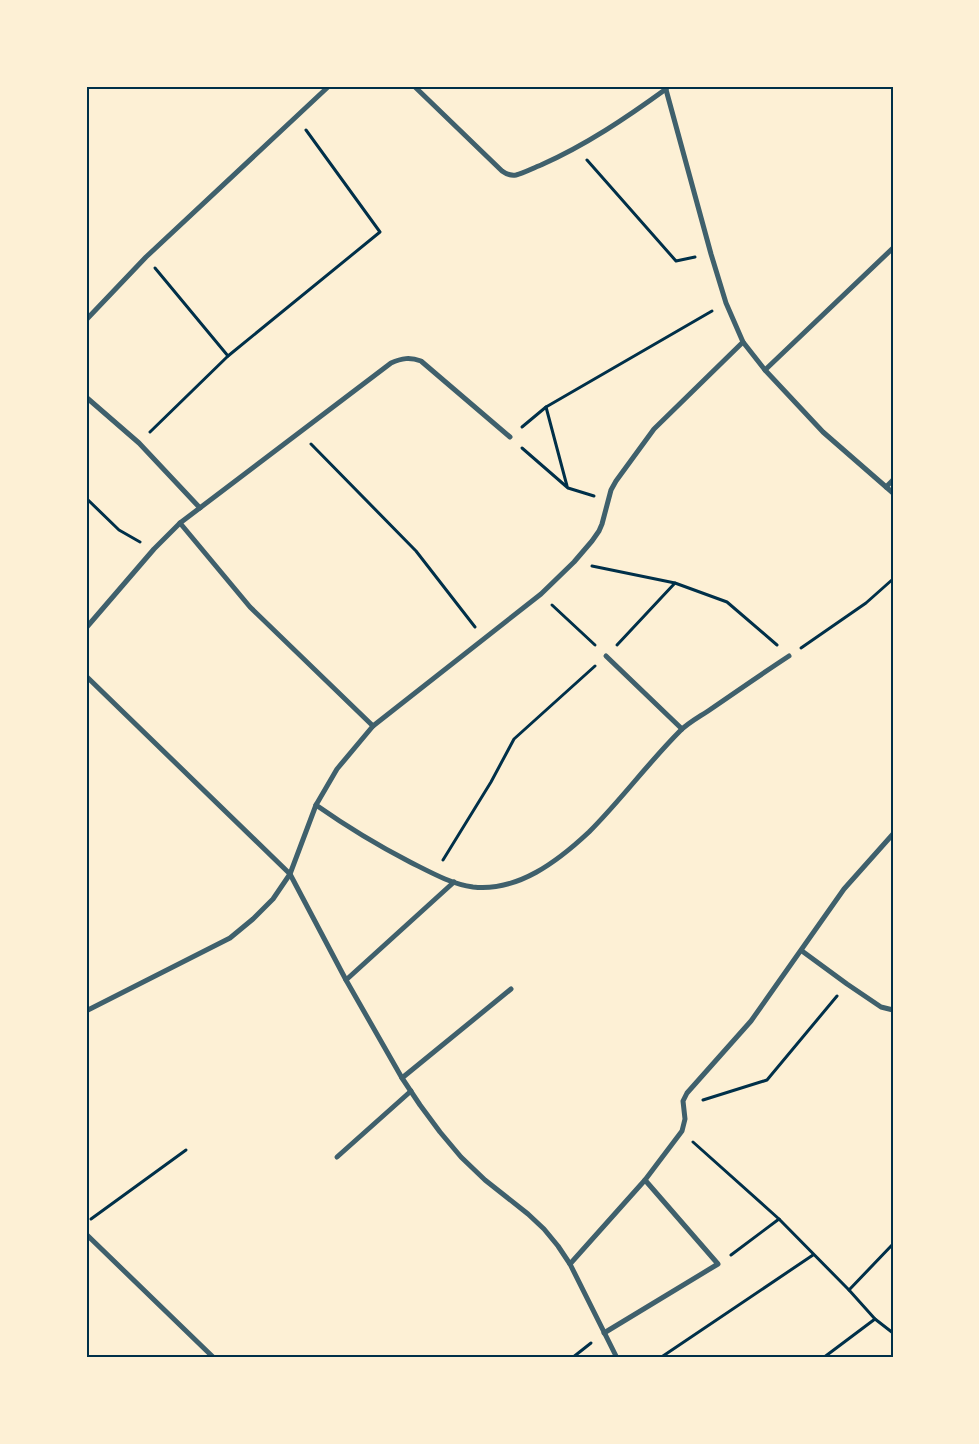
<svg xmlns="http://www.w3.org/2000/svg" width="979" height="1444" font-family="'DejaVu Sans',sans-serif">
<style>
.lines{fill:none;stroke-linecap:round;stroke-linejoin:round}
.path{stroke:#003049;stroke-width:3}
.minor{stroke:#3f606c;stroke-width:5}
.neatline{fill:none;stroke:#003049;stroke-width:2}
</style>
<rect width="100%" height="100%" fill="#fdf0d5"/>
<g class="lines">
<g class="path">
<path d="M 587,160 L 676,261 L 695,257"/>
<path d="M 155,268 L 228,356"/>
<path d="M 546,407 L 567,486"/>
<path d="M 522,427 L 546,407 L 712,311"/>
<path d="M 150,432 L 228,356 L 380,232 L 306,130"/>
<path d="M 311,444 L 416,551 L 475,627"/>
<path d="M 522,448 L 568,488 L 594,496"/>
<path d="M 86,498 L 119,530 L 140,542"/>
<path d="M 592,566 L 675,583 L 727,602 L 777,645"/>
<path d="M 552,605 L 595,645"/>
<path d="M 617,645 L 675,583"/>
<path d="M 801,648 L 866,603 L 893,579"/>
<path d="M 443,860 L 491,782 L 514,739 L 595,666"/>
<path d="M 703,1100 L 767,1080 L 837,996"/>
<path d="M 693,1142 L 779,1219 L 849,1290 L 875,1319 L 893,1333"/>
<path d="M 91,1219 L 186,1150"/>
<path d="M 731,1255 L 779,1219"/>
<path d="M 849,1290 L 893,1244"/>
<path d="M 572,1358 L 591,1343"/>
<path d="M 660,1358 L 813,1255"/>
<path d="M 823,1358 L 875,1319"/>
</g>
<g class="minor">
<path d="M 414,86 L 502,171 C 506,174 510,176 516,175 C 524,173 533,168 541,165 C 586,145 626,118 666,89"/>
<path d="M 665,86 L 711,254 L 726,303 L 743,342 L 765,370 L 823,432 L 893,493"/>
<path d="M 86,320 L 146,257 L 329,86"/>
<path d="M 765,370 L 893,248"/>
<path d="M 86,397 L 139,443 L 200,508"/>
<path d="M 886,487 L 893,480"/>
<path d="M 180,523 L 250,607 L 373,726"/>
<path d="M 86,628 L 154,549 L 180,523 L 391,363 C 402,358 410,357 421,361 L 510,437"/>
<path d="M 606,656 L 682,729"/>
<path d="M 86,676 L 290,874 L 346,980 L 402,1078 L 420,1105 L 440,1132 L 461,1157 L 485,1180 L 528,1214 L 544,1229 L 558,1246 L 570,1264 L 617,1358"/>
<path d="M 316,805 C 346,826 377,845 410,862 C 430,872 451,884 473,887 C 518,892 558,861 589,832 C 621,800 648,763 680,731 C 689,722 701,716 711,709 C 737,691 763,673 789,656"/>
<path d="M 802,951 L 847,984 L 881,1007 L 893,1010"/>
<path d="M 346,980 L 454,882"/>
<path d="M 86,1011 L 230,938 L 253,919 L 273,899 L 290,874 L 316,805 L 337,769 L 373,726 L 541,594 L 574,562 L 592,541 L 599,531 L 602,524 L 611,490 L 616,481 L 654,429 L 743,342"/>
<path d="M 402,1078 L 511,989"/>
<path d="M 337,1157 L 411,1091"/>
<path d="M 86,1234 L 214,1358"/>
<path d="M 570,1264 L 645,1180 L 682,1131 L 685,1119 L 683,1101 L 687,1093 L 751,1021 L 844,889 L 893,834"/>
<path d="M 604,1333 L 718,1264 L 645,1180"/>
</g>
</g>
<rect width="979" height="1444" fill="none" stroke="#fdf0d5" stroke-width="175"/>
<rect x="88" y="88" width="804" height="1268" class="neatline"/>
</svg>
